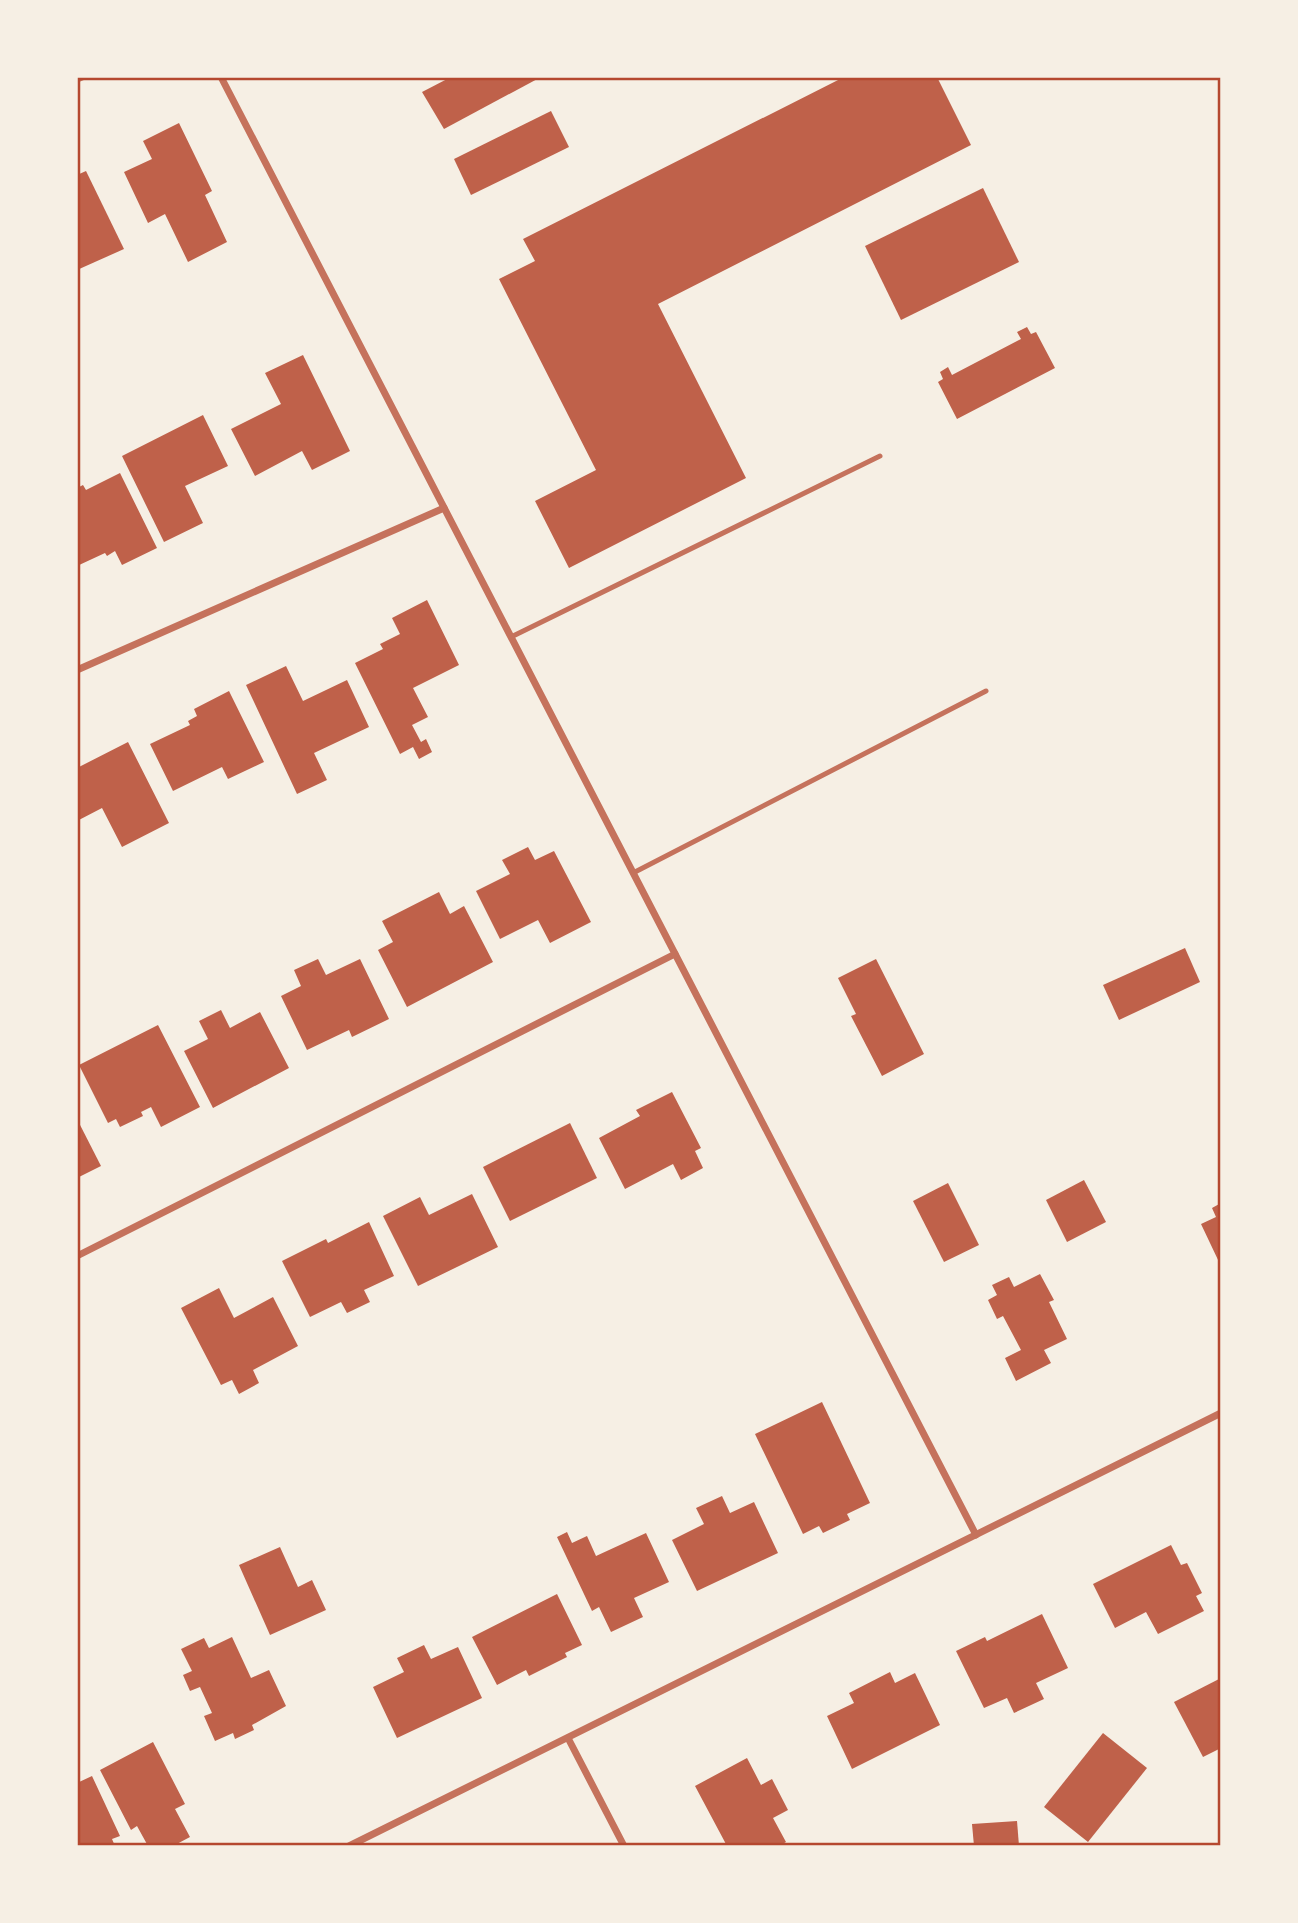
<svg xmlns="http://www.w3.org/2000/svg" width="1298" height="1923" font-family="'Asap Condensed',sans-serif">
<style>
.building{fill:#bf614a}
.lines{fill:none;stroke-linecap:round;stroke-linejoin:round}
.service{stroke:#c5725c;stroke-width:5}
.minor{stroke:#c5725c;stroke-width:7}
.neatline{fill:none;stroke:#b5482f;stroke-width:2.5}
</style>
<rect width="100%" height="100%" fill="#f6efe4"/>
<g class="building">
<path d="M 451,77 L 541,77 L 444,129 L 422,92 Z"/>
<path d="M 844,77 L 937,77 L 971,145 L 658,304 L 746,478 L 569,568 L 535,501 L 596,470 L 499,279 L 535,261 L 523,239 Z"/>
<path d="M 551,111 L 569,147 L 471,195 L 454,159 Z"/>
<path d="M 179,123 L 212,191 L 205,195 L 227,242 L 188,262 L 165,214 L 148,223 L 124,172 L 152,159 L 143,141 Z"/>
<path d="M 86,171 L 124,249 L 77,270 L 77,175 Z"/>
<path d="M 983,188 L 1019,262 L 901,320 L 865,246 Z"/>
<path d="M 1027,327 L 1031,334 L 1036,332 L 1055,368 L 957,419 L 938,382 L 943,379 L 940,372 L 948,367 L 952,375 L 1021,339 L 1017,332 Z"/>
<path d="M 303,355 L 350,451 L 312,470 L 302,451 L 255,476 L 231,429 L 281,404 L 265,373 Z"/>
<path d="M 203,415 L 228,466 L 185,486 L 203,523 L 164,542 L 122,456 Z"/>
<path d="M 120,473 L 157,548 L 122,565 L 115,551 L 107,556 L 105,553 L 77,566 L 77,488 L 83,485 L 86,490 Z"/>
<path d="M 427,600 L 459,665 L 413,688 L 428,717 L 412,725 L 421,742 L 426,739 L 432,752 L 419,759 L 413,747 L 400,754 L 355,663 L 383,649 L 380,644 L 400,634 L 392,618 Z"/>
<path d="M 286,666 L 303,701 L 347,680 L 369,727 L 314,753 L 327,780 L 297,794 L 246,685 Z"/>
<path d="M 229,691 L 264,762 L 228,779 L 222,767 L 173,791 L 150,744 L 190,725 L 188,721 L 197,716 L 194,709 Z"/>
<path d="M 128,742 L 169,823 L 122,847 L 102,808 L 77,821 L 77,768 Z"/>
<path d="M 528,847 L 535,860 L 554,851 L 591,922 L 550,943 L 538,920 L 500,939 L 476,891 L 510,874 L 502,860 Z"/>
<path d="M 439,892 L 450,914 L 464,906 L 493,962 L 407,1007 L 378,950 L 393,942 L 382,921 Z"/>
<path d="M 1185,948 L 1200,982 L 1119,1020 L 1103,985 Z"/>
<path d="M 318,959 L 326,975 L 360,959 L 389,1019 L 352,1037 L 349,1030 L 307,1050 L 281,996 L 301,986 L 294,970 Z"/>
<path d="M 876,959 L 924,1054 L 882,1076 L 851,1016 L 856,1014 L 838,978 Z"/>
<path d="M 221,1010 L 230,1028 L 260,1012 L 289,1068 L 213,1108 L 184,1051 L 208,1039 L 199,1021 Z"/>
<path d="M 158,1025 L 200,1107 L 161,1127 L 151,1107 L 141,1112 L 143,1116 L 120,1127 L 116,1119 L 108,1123 L 79,1065 Z"/>
<path d="M 672,1092 L 701,1148 L 695,1151 L 703,1168 L 681,1180 L 673,1164 L 625,1189 L 599,1138 L 640,1116 L 636,1110 Z"/>
<path d="M 77,1119 L 101,1166 L 77,1178 Z"/>
<path d="M 570,1123 L 597,1178 L 510,1221 L 483,1167 Z"/>
<path d="M 1084,1180 L 1106,1222 L 1067,1242 L 1046,1200 Z"/>
<path d="M 948,1183 L 979,1245 L 944,1262 L 913,1201 Z"/>
<path d="M 472,1194 L 498,1247 L 418,1286 L 383,1216 L 420,1197 L 429,1215 Z"/>
<path d="M 1221,1203 L 1221,1261 L 1219,1262 L 1201,1224 L 1216,1217 L 1212,1208 Z"/>
<path d="M 369,1222 L 394,1276 L 364,1290 L 370,1302 L 347,1313 L 341,1302 L 310,1317 L 282,1261 L 326,1239 L 328,1243 Z"/>
<path d="M 1040,1274 L 1054,1300 L 1049,1302 L 1067,1339 L 1044,1350 L 1051,1363 L 1016,1381 L 1005,1358 L 1021,1350 L 1003,1316 L 997,1319 L 988,1300 L 997,1295 L 992,1285 L 1009,1277 L 1014,1287 Z"/>
<path d="M 219,1288 L 234,1318 L 273,1297 L 298,1346 L 253,1370 L 259,1383 L 239,1394 L 232,1380 L 221,1385 L 181,1308 Z"/>
<path d="M 822,1402 L 870,1503 L 847,1514 L 850,1520 L 823,1533 L 819,1526 L 803,1534 L 755,1434 Z"/>
<path d="M 722,1496 L 730,1513 L 754,1502 L 778,1553 L 697,1591 L 672,1540 L 704,1524 L 696,1508 Z"/>
<path d="M 567,1532 L 572,1543 L 587,1536 L 596,1556 L 646,1533 L 669,1582 L 634,1598 L 643,1617 L 611,1632 L 599,1607 L 592,1611 L 557,1537 Z"/>
<path d="M 1171,1545 L 1181,1565 L 1187,1563 L 1202,1593 L 1196,1596 L 1204,1611 L 1158,1634 L 1146,1612 L 1115,1628 L 1093,1584 Z"/>
<path d="M 280,1547 L 298,1587 L 312,1580 L 326,1610 L 270,1635 L 239,1565 Z"/>
<path d="M 557,1594 L 582,1645 L 565,1653 L 567,1657 L 529,1676 L 526,1670 L 497,1685 L 472,1637 Z"/>
<path d="M 1042,1614 L 1068,1668 L 1036,1683 L 1044,1699 L 1014,1713 L 1007,1698 L 984,1708 L 956,1651 L 985,1637 L 987,1641 Z"/>
<path d="M 232,1637 L 251,1678 L 269,1670 L 286,1706 L 252,1725 L 254,1730 L 235,1739 L 233,1733 L 215,1741 L 204,1716 L 212,1713 L 200,1687 L 190,1691 L 183,1675 L 192,1671 L 181,1649 L 204,1638 L 209,1648 Z"/>
<path d="M 424,1645 L 431,1659 L 458,1647 L 482,1698 L 397,1738 L 373,1687 L 404,1672 L 397,1658 Z"/>
<path d="M 890,1672 L 895,1683 L 915,1673 L 940,1725 L 852,1769 L 827,1716 L 854,1703 L 849,1693 Z"/>
<path d="M 1221,1678 L 1221,1748 L 1203,1757 L 1174,1702 Z"/>
<path d="M 1103,1733 L 1147,1768 L 1088,1842 L 1044,1807 Z"/>
<path d="M 153,1742 L 185,1804 L 175,1809 L 190,1837 L 173,1846 L 148,1846 L 137,1826 L 131,1830 L 100,1770 Z"/>
<path d="M 747,1758 L 761,1785 L 772,1779 L 788,1810 L 773,1818 L 786,1842 L 779,1846 L 727,1846 L 695,1786 Z"/>
<path d="M 92,1776 L 120,1836 L 112,1839 L 115,1846 L 77,1846 L 77,1783 Z"/>
<path d="M 1017,1821 L 1019,1846 L 974,1846 L 972,1824 Z"/>
</g>
<g class="lines">
<g class="service">
<path d="M 511,637 L 880,456"/>
<path d="M 633,873 L 986,691"/>
</g>
<g class="minor">
<path d="M 221,77 L 976,1535"/>
<path d="M 77,79 L 82,77"/>
<path d="M 77,670 L 444,508"/>
<path d="M 77,1256 L 675,954"/>
<path d="M 568,1738 L 624,1846"/>
<path d="M 349,1846 L 1221,1413"/>
</g>
</g>
<rect width="1298" height="1923" fill="none" stroke="#f6efe4" stroke-width="158"/>
<rect x="79" y="79" width="1140" height="1765" class="neatline"/>
</svg>
